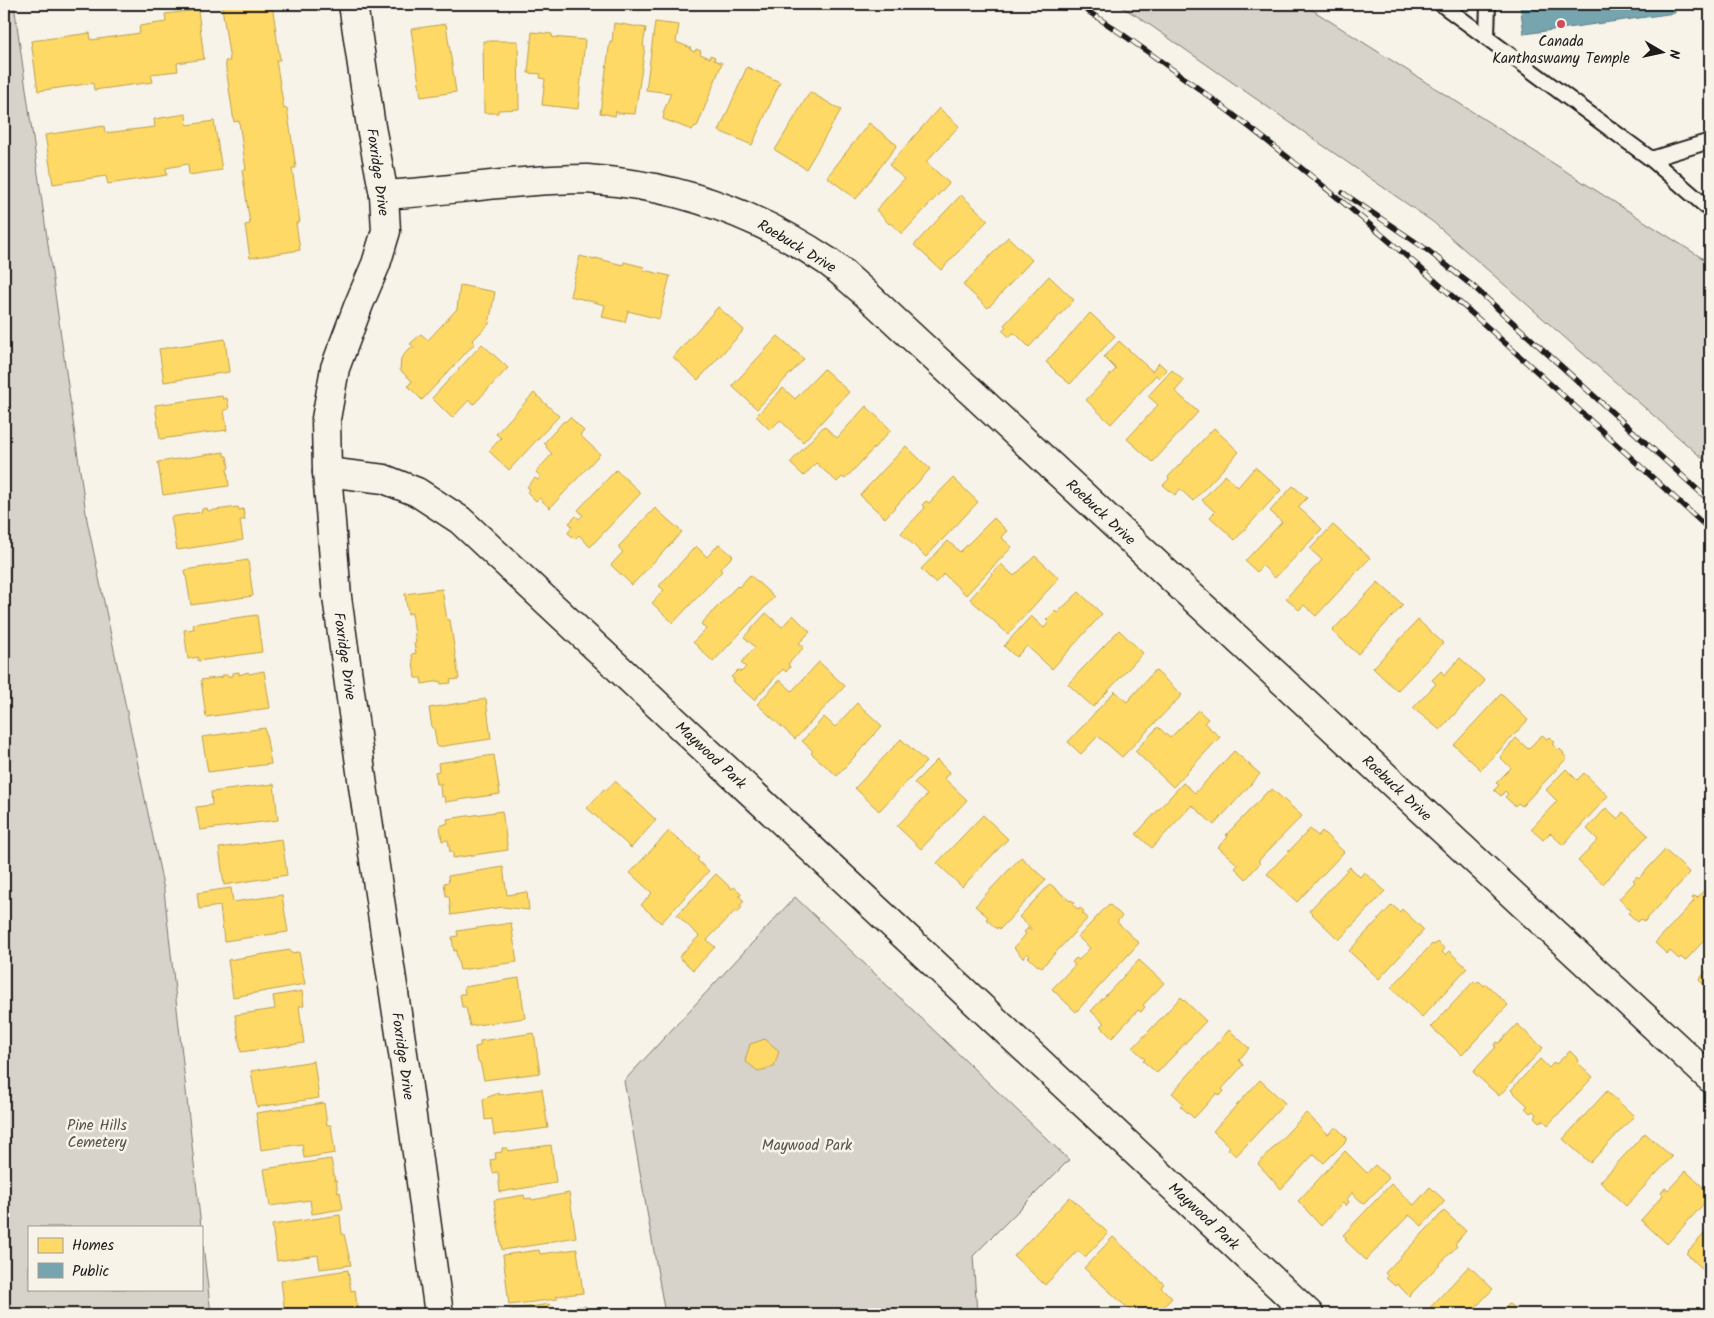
<svg xmlns="http://www.w3.org/2000/svg" width="1714" height="1318" font-family="Kalam,sans-serif">
<style>
.green{fill:#d7d3cb;stroke:#7a7874}
.homes{fill:#ffd966;stroke:#bba050}
.public{fill:#76a5af;stroke:#5b7c83}
.lines{fill:none;stroke-linecap:round;stroke-linejoin:round}
.service-casing{stroke:#1c1c1c;stroke-width:18}
.minor-casing{stroke:#1c1c1c;stroke-width:31}
.tertiary-casing{stroke:#1c1c1c;stroke-width:31}
.service{stroke:#f7f3e8;stroke-width:14}
.minor{stroke:#f7f3e8;stroke-width:28}
.tertiary{stroke:#f7f3e8;stroke-width:28}
.rail-casing{stroke:#1c1c1c;stroke-width:5.5}
.rail{stroke:#f7f3e8;stroke-width:4;stroke-dasharray:11;stroke-linecap:butt}
.poi-dot{fill:#d1495b;stroke:#f7f3e8;stroke-width:2}
.labels{text-anchor:middle;stroke-width:5;stroke-linejoin:round;paint-order:stroke}
.poi-label{font-size:15px;fill:#1c1c1c;stroke:#f7f3e8}
.street-label{font-size:15px;fill:#1c1c1c;stroke:#f7f3e8}
.park-label{font-size:15px;fill:#545351;stroke:#f7f3e8}
</style>
<rect width="100%" height="100%" fill="#f7f3e8"/>
<filter id="ink" filterUnits="userSpaceOnUse"><feTurbulence type="fractalNoise" baseFrequency=".02" numOctaves="2"/><feDisplacementMap in="SourceGraphic" scale="10" xChannelSelector="R" yChannelSelector="G"/><feConvolveMatrix kernelMatrix="1 2 1 2 8 2 1 2 1" color-interpolation-filters="sRGB"/></filter>
<g filter="url(#ink)">
<g class="green">
<path d="M 4,4 L 14,4 L 87,520 L 164,890 L 201,1227 L 29,1227 L 29,1289 L 201,1289 L 201,1228 L 211,1314 L 4,1314 Z"/>
<path d="M 1116,4 L 1303,4 L 1710,263 L 1710,465 L 1433,222 L 1137,16 Z"/>
<path d="M 795,897 L 1069,1160 L 973,1256 L 977,1314 L 665,1314 L 624,1081 Z"/>
</g>
<g class="homes">
<path d="M 244,4 L 272,4 L 280,60 L 276,60 L 284,109 L 287,108 L 296,168 L 292,168 L 300,222 L 296,223 L 300,250 L 250,258 L 245,225 L 250,224 L 242,170 L 246,170 L 239,121 L 234,122 L 225,61 L 230,61 L 222,7 Z"/>
<path d="M 198,10 L 204,59 L 177,63 L 178,71 L 151,74 L 153,82 L 94,90 L 93,83 L 38,91 L 31,41 L 90,33 L 91,40 L 140,33 L 139,26 L 166,22 L 165,14 Z"/>
<path d="M 655,22 L 679,25 L 676,42 L 691,48 L 690,50 L 695,52 L 696,49 L 701,51 L 700,54 L 710,58 L 710,55 L 715,57 L 714,60 L 722,63 L 697,127 L 695,126 L 692,130 L 663,119 L 664,114 L 663,113 L 671,93 L 646,90 Z"/>
<path d="M 614,23 L 646,28 L 643,46 L 645,47 L 635,114 L 617,113 L 616,111 L 615,116 L 600,113 L 610,41 L 612,42 Z"/>
<path d="M 446,24 L 456,92 L 421,97 L 411,29 Z"/>
<path d="M 532,32 L 552,34 L 552,37 L 585,40 L 578,109 L 542,105 L 545,79 L 540,78 L 541,74 L 528,73 Z"/>
<path d="M 483,41 L 518,41 L 519,109 L 498,110 L 498,113 L 484,113 Z"/>
<path d="M 747,67 L 780,82 L 752,145 L 719,131 Z"/>
<path d="M 810,92 L 841,110 L 806,169 L 775,150 Z"/>
<path d="M 939,108 L 959,126 L 926,162 L 949,183 L 902,234 L 890,223 L 889,224 L 876,210 L 904,179 L 889,165 Z"/>
<path d="M 186,114 L 187,125 L 214,121 L 222,170 L 189,175 L 188,164 L 166,168 L 167,175 L 108,184 L 106,176 L 53,184 L 45,135 L 104,126 L 105,133 L 155,127 L 154,119 Z"/>
<path d="M 869,123 L 897,145 L 856,199 L 827,177 Z"/>
<path d="M 961,195 L 988,220 L 941,270 L 914,245 Z"/>
<path d="M 1008,237 L 1032,260 L 988,308 L 963,285 Z"/>
<path d="M 580,256 L 595,260 L 595,258 L 623,265 L 624,262 L 644,267 L 643,270 L 670,276 L 659,319 L 628,311 L 625,322 L 602,317 L 605,305 L 570,296 Z"/>
<path d="M 1049,276 L 1074,300 L 1029,347 L 1016,334 L 1013,333 L 1009,337 L 1002,330 L 1006,327 L 1004,325 Z"/>
<path d="M 460,285 L 495,292 L 489,324 L 472,341 L 475,343 L 422,400 L 408,386 L 412,381 L 400,370 L 401,358 L 410,348 L 415,348 L 410,344 L 421,334 L 428,340 L 457,309 Z"/>
<path d="M 718,307 L 744,330 L 698,380 L 673,357 Z"/>
<path d="M 1090,313 L 1115,336 L 1070,384 L 1055,372 L 1056,372 L 1046,362 Z"/>
<path d="M 778,336 L 804,359 L 757,409 L 732,386 Z"/>
<path d="M 225,339 L 229,372 L 164,382 L 159,349 Z"/>
<path d="M 1119,341 L 1152,371 L 1159,363 L 1167,370 L 1159,378 L 1156,375 L 1111,424 L 1086,400 L 1116,369 L 1104,357 Z"/>
<path d="M 482,344 L 508,368 L 474,404 L 469,400 L 452,418 L 432,398 Z"/>
<path d="M 824,369 L 849,392 L 803,442 L 780,420 L 770,430 L 756,416 L 783,388 L 795,399 Z"/>
<path d="M 1172,370 L 1184,381 L 1175,391 L 1198,412 L 1153,462 L 1127,439 L 1158,405 L 1148,396 Z"/>
<path d="M 534,393 L 559,416 L 509,470 L 489,451 L 501,438 L 496,434 Z"/>
<path d="M 222,396 L 223,399 L 227,398 L 229,409 L 224,410 L 227,430 L 160,439 L 155,405 Z"/>
<path d="M 866,406 L 891,430 L 845,479 L 842,477 L 837,482 L 816,463 L 804,476 L 790,463 L 824,426 L 837,438 Z"/>
<path d="M 570,417 L 584,431 L 580,435 L 600,454 L 550,508 L 539,498 L 536,501 L 527,492 L 530,489 L 527,487 L 535,478 L 538,480 L 541,477 L 536,472 L 552,454 L 546,447 L 547,446 L 544,443 L 564,421 L 565,422 Z"/>
<path d="M 1214,428 L 1239,452 L 1193,501 L 1180,489 L 1175,495 L 1163,485 L 1169,479 L 1168,477 Z"/>
<path d="M 906,446 L 930,469 L 885,518 L 860,495 Z"/>
<path d="M 224,452 L 224,456 L 227,456 L 229,468 L 227,469 L 229,486 L 163,495 L 158,462 Z"/>
<path d="M 1255,467 L 1281,490 L 1235,540 L 1210,517 L 1215,512 L 1202,500 L 1225,475 L 1238,487 Z"/>
<path d="M 616,470 L 641,493 L 590,547 L 579,535 L 575,539 L 568,533 L 572,526 L 569,523 L 576,516 L 579,519 L 583,515 L 578,510 Z"/>
<path d="M 953,478 L 978,502 L 926,557 L 901,533 L 925,508 L 922,505 L 926,501 L 929,503 Z"/>
<path d="M 1293,486 L 1307,498 L 1298,507 L 1322,529 L 1275,578 L 1262,565 L 1257,572 L 1245,561 L 1282,522 L 1270,511 Z"/>
<path d="M 238,507 L 239,510 L 243,509 L 245,520 L 240,520 L 243,540 L 177,550 L 171,517 L 202,512 L 202,509 L 207,508 L 208,511 Z"/>
<path d="M 655,508 L 682,532 L 632,585 L 611,565 L 623,552 L 618,547 Z"/>
<path d="M 994,518 L 1007,531 L 1001,537 L 1012,547 L 966,595 L 944,574 L 935,583 L 921,569 L 948,541 L 960,552 Z"/>
<path d="M 1333,525 L 1370,558 L 1316,616 L 1304,605 L 1299,610 L 1286,598 L 1322,560 L 1310,549 Z"/>
<path d="M 719,544 L 733,556 L 720,569 L 722,571 L 673,623 L 652,603 L 664,590 L 659,586 L 696,546 L 707,557 Z"/>
<path d="M 1035,556 L 1059,578 L 1008,634 L 970,599 L 1001,564 L 1014,576 Z"/>
<path d="M 248,560 L 253,596 L 191,605 L 185,570 Z"/>
<path d="M 750,575 L 774,597 L 713,662 L 693,642 L 706,629 L 701,624 L 737,586 L 739,587 Z"/>
<path d="M 1378,582 L 1403,605 L 1358,654 L 1332,631 Z"/>
<path d="M 442,589 L 447,620 L 450,620 L 459,679 L 450,680 L 451,683 L 441,684 L 440,681 L 422,684 L 421,678 L 415,678 L 412,654 L 416,653 L 414,643 L 416,643 L 412,613 L 408,614 L 405,594 Z"/>
<path d="M 1079,592 L 1102,614 L 1052,669 L 1027,646 L 1016,657 L 1004,646 L 1031,616 L 1044,628 L 1049,622 L 1046,620 L 1055,611 L 1057,613 Z"/>
<path d="M 766,613 L 782,627 L 793,615 L 810,632 L 799,643 L 804,647 L 788,664 L 790,667 L 786,672 L 783,669 L 754,700 L 733,681 L 734,679 L 731,677 L 738,670 L 741,672 L 746,667 L 741,663 L 755,647 L 744,637 Z"/>
<path d="M 257,615 L 262,652 L 198,661 L 198,657 L 188,659 L 184,630 L 194,629 L 193,624 Z"/>
<path d="M 1418,620 L 1443,643 L 1397,691 L 1373,668 Z"/>
<path d="M 1119,630 L 1143,653 L 1093,707 L 1068,684 Z"/>
<path d="M 1460,658 L 1485,681 L 1440,730 L 1413,708 L 1436,684 L 1432,680 L 1441,671 L 1444,675 Z"/>
<path d="M 819,662 L 845,686 L 795,739 L 757,704 L 780,680 L 792,691 Z"/>
<path d="M 1155,670 L 1182,695 L 1122,757 L 1098,736 L 1081,754 L 1068,742 L 1115,691 L 1127,702 Z"/>
<path d="M 264,671 L 270,708 L 206,717 L 201,680 L 223,677 L 222,675 L 228,675 L 228,676 L 233,676 L 233,673 L 239,672 L 239,675 L 248,672 L 249,674 Z"/>
<path d="M 1501,694 L 1528,720 L 1481,770 L 1454,745 Z"/>
<path d="M 486,699 L 491,739 L 437,747 L 434,728 L 432,728 L 429,708 Z"/>
<path d="M 857,703 L 882,726 L 837,776 L 811,753 L 813,751 L 802,741 L 824,717 L 835,727 Z"/>
<path d="M 1198,710 L 1208,719 L 1204,723 L 1220,737 L 1173,787 L 1135,751 L 1158,727 L 1170,738 Z"/>
<path d="M 265,728 L 271,764 L 208,772 L 202,737 Z"/>
<path d="M 1542,735 L 1547,739 L 1549,737 L 1555,742 L 1552,744 L 1559,751 L 1560,749 L 1564,753 L 1563,754 L 1567,758 L 1522,806 L 1518,803 L 1515,806 L 1505,797 L 1508,794 L 1505,791 L 1501,796 L 1494,790 L 1499,785 L 1496,783 L 1511,768 L 1500,757 L 1516,738 L 1528,749 Z"/>
<path d="M 901,739 L 926,762 L 879,811 L 855,788 Z"/>
<path d="M 1234,751 L 1260,774 L 1214,825 L 1192,805 L 1152,848 L 1136,834 L 1183,783 L 1195,793 Z"/>
<path d="M 494,755 L 500,794 L 445,802 L 444,796 L 441,797 L 440,785 L 443,784 L 437,784 L 435,772 L 439,771 L 438,763 Z"/>
<path d="M 937,760 L 950,773 L 944,778 L 967,800 L 921,849 L 897,826 L 927,795 L 914,783 Z"/>
<path d="M 1566,769 L 1577,780 L 1584,773 L 1608,796 L 1563,845 L 1550,833 L 1543,840 L 1531,829 L 1557,801 L 1546,790 Z"/>
<path d="M 615,781 L 656,820 L 631,848 L 587,808 L 604,789 L 606,791 Z"/>
<path d="M 274,784 L 278,820 L 200,830 L 196,807 L 212,805 L 211,792 Z"/>
<path d="M 1272,789 L 1302,816 L 1258,861 L 1260,863 L 1246,879 L 1235,868 L 1238,865 L 1218,847 L 1228,837 L 1226,835 L 1268,791 L 1270,792 Z"/>
<path d="M 1606,808 L 1618,819 L 1623,812 L 1648,835 L 1603,884 L 1578,861 L 1598,840 L 1587,829 Z"/>
<path d="M 502,811 L 508,850 L 453,858 L 453,852 L 450,852 L 448,840 L 442,841 L 440,826 L 448,823 L 447,819 Z"/>
<path d="M 983,815 L 1008,839 L 962,887 L 937,863 Z"/>
<path d="M 1310,829 L 1318,836 L 1322,831 L 1344,852 L 1297,902 L 1267,874 Z"/>
<path d="M 669,831 L 699,858 L 697,860 L 709,871 L 661,923 L 641,905 L 652,893 L 630,873 Z"/>
<path d="M 282,839 L 287,875 L 224,885 L 219,848 Z"/>
<path d="M 1665,850 L 1690,873 L 1644,922 L 1641,919 L 1638,922 L 1628,913 L 1631,910 L 1619,899 L 1635,882 L 1633,880 L 1637,876 L 1639,878 Z"/>
<path d="M 1021,857 L 1046,880 L 1000,929 L 998,927 L 997,929 L 986,919 L 988,917 L 975,906 Z"/>
<path d="M 503,867 L 507,895 L 527,892 L 529,910 L 503,907 L 451,915 L 449,896 L 446,896 L 444,883 L 449,882 L 448,876 Z"/>
<path d="M 1350,867 L 1360,877 L 1364,872 L 1385,891 L 1339,940 L 1309,911 Z"/>
<path d="M 716,874 L 732,889 L 734,887 L 742,894 L 739,896 L 744,901 L 740,906 L 742,907 L 737,913 L 735,911 L 707,940 L 715,947 L 693,970 L 679,957 L 699,936 L 677,915 Z"/>
<path d="M 1050,884 L 1070,901 L 1071,900 L 1075,903 L 1073,905 L 1079,910 L 1080,908 L 1084,911 L 1082,913 L 1088,918 L 1042,967 L 1039,965 L 1038,966 L 1028,957 L 1030,956 L 1027,953 L 1023,958 L 1014,948 L 1026,934 L 1024,932 L 1028,928 L 1030,930 L 1031,928 L 1019,917 Z"/>
<path d="M 231,888 L 233,902 L 282,895 L 288,932 L 224,941 L 220,906 L 199,909 L 197,893 Z"/>
<path d="M 1706,888 L 1710,891 L 1710,934 L 1685,961 L 1681,957 L 1679,959 L 1670,951 L 1667,954 L 1655,943 L 1694,901 L 1692,898 L 1695,896 L 1697,898 Z"/>
<path d="M 1109,904 L 1122,916 L 1117,922 L 1139,943 L 1076,1012 L 1052,989 L 1075,965 L 1072,962 L 1076,958 L 1079,960 L 1090,948 L 1078,937 Z"/>
<path d="M 1392,905 L 1400,912 L 1402,909 L 1424,930 L 1379,979 L 1349,951 Z"/>
<path d="M 511,923 L 517,962 L 460,970 L 456,952 L 457,950 L 454,951 L 452,937 L 458,936 L 457,931 Z"/>
<path d="M 1437,942 L 1445,949 L 1442,952 L 1445,955 L 1449,951 L 1467,968 L 1422,1017 L 1391,988 L 1432,944 L 1434,945 Z"/>
<path d="M 290,950 L 291,953 L 299,952 L 305,984 L 233,997 L 228,960 Z"/>
<path d="M 1139,960 L 1164,983 L 1143,1005 L 1145,1007 L 1141,1012 L 1138,1010 L 1112,1038 L 1100,1026 L 1104,1023 L 1091,1011 Z"/>
<path d="M 1710,966 L 1710,984 L 1707,988 L 1699,980 Z"/>
<path d="M 519,978 L 525,1018 L 470,1026 L 466,1007 L 462,1007 L 460,994 L 465,994 L 464,987 Z"/>
<path d="M 1474,981 L 1476,983 L 1479,981 L 1484,986 L 1486,984 L 1508,1005 L 1462,1055 L 1431,1027 Z"/>
<path d="M 302,991 L 304,1006 L 299,1006 L 304,1043 L 241,1052 L 235,1015 L 275,1009 L 273,996 Z"/>
<path d="M 1181,997 L 1206,1021 L 1157,1073 L 1143,1061 L 1145,1059 L 1133,1048 Z"/>
<path d="M 1517,1024 L 1543,1048 L 1499,1096 L 1473,1072 L 1496,1047 L 1494,1046 L 1497,1042 L 1499,1043 Z"/>
<path d="M 1229,1030 L 1249,1048 L 1239,1060 L 1243,1065 L 1222,1089 L 1224,1091 L 1220,1096 L 1217,1093 L 1194,1118 L 1180,1106 L 1183,1103 L 1172,1093 Z"/>
<path d="M 534,1033 L 540,1073 L 484,1080 L 480,1062 L 478,1062 L 477,1056 L 476,1056 L 475,1047 L 480,1046 L 480,1041 Z"/>
<path d="M 765,1039 L 779,1051 L 774,1067 L 758,1071 L 745,1061 L 750,1044 Z"/>
<path d="M 1570,1051 L 1579,1060 L 1578,1063 L 1593,1077 L 1548,1125 L 1543,1120 L 1540,1122 L 1535,1117 L 1537,1115 L 1533,1111 L 1530,1113 L 1525,1108 L 1528,1106 L 1511,1090 L 1540,1059 L 1549,1068 L 1554,1062 L 1556,1064 Z"/>
<path d="M 314,1061 L 319,1098 L 257,1107 L 251,1071 Z"/>
<path d="M 1260,1080 L 1285,1103 L 1236,1156 L 1228,1149 L 1230,1147 L 1213,1131 Z"/>
<path d="M 542,1089 L 548,1128 L 494,1135 L 492,1119 L 485,1120 L 483,1099 L 499,1093 L 499,1095 Z"/>
<path d="M 1607,1091 L 1634,1116 L 1590,1163 L 1563,1139 Z"/>
<path d="M 324,1103 L 327,1125 L 331,1125 L 335,1153 L 304,1158 L 302,1144 L 261,1150 L 256,1113 Z"/>
<path d="M 1306,1113 L 1328,1134 L 1336,1127 L 1348,1139 L 1324,1163 L 1314,1154 L 1281,1189 L 1258,1164 Z"/>
<path d="M 1645,1133 L 1672,1157 L 1626,1206 L 1600,1182 Z"/>
<path d="M 551,1145 L 556,1183 L 500,1192 L 498,1172 L 493,1173 L 490,1160 L 496,1159 L 495,1153 L 502,1152 L 502,1148 L 507,1148 L 508,1151 Z"/>
<path d="M 1345,1151 L 1367,1173 L 1375,1165 L 1389,1178 L 1364,1204 L 1352,1193 L 1347,1199 L 1349,1202 L 1346,1206 L 1343,1203 L 1321,1226 L 1298,1201 Z"/>
<path d="M 331,1159 L 335,1181 L 336,1180 L 338,1193 L 340,1192 L 343,1209 L 312,1214 L 310,1200 L 270,1206 L 264,1169 Z"/>
<path d="M 1686,1171 L 1710,1194 L 1710,1197 L 1667,1244 L 1641,1220 L 1663,1195 L 1661,1193 L 1665,1188 L 1668,1190 Z"/>
<path d="M 1391,1184 L 1414,1205 L 1430,1187 L 1445,1201 L 1422,1226 L 1409,1215 L 1366,1260 L 1345,1240 L 1347,1238 L 1343,1235 Z"/>
<path d="M 569,1193 L 576,1237 L 548,1242 L 548,1243 L 502,1250 L 494,1200 L 524,1195 L 525,1199 L 531,1198 L 532,1200 Z"/>
<path d="M 1070,1197 L 1108,1233 L 1085,1257 L 1078,1251 L 1045,1285 L 1014,1256 Z"/>
<path d="M 1444,1211 L 1466,1231 L 1455,1244 L 1457,1246 L 1409,1296 L 1397,1284 L 1395,1286 L 1386,1278 L 1388,1276 L 1385,1273 Z"/>
<path d="M 340,1215 L 342,1234 L 344,1234 L 351,1265 L 320,1269 L 318,1255 L 277,1261 L 272,1225 Z"/>
<path d="M 1710,1228 L 1710,1276 L 1686,1253 Z"/>
<path d="M 1113,1237 L 1164,1284 L 1161,1287 L 1172,1298 L 1157,1314 L 1140,1314 L 1138,1312 L 1134,1314 L 1084,1268 Z"/>
<path d="M 577,1249 L 583,1293 L 557,1296 L 557,1299 L 509,1305 L 503,1255 L 539,1250 L 540,1254 Z"/>
<path d="M 1469,1266 L 1493,1289 L 1469,1314 L 1424,1314 Z"/>
<path d="M 348,1270 L 351,1291 L 355,1290 L 358,1314 L 326,1314 L 326,1310 L 299,1314 L 285,1314 L 281,1280 Z"/>
<path d="M 549,1304 L 550,1310 L 585,1306 L 587,1314 L 511,1314 L 510,1310 Z"/>
<path d="M 1509,1304 L 1521,1314 L 1500,1314 Z"/>
</g>
<path class="public" d="M 1520,4 L 1674,4 L 1675,13 L 1524,34 Z"/>
<g class="lines">
<defs>
<g id="service">
<path d="M 1441,4 L 1651,159"/>
<path d="M 1487,36 L 1488,4"/>
<path d="M 1710,141 L 1651,159 L 1710,210"/>
</g>
<g id="minor">
<path d="M 384,195 C 451,191 519,179 587,179 C 597,180 607,181 617,182 C 693,191 764,219 827,261 C 840,270 852,282 865,293 L 1710,1078"/>
<path d="M 327,472 L 384,479 L 417,492 L 460,520 L 1309,1314"/>
</g>
<path id="tertiary" d="M 353,4 L 371,127 L 384,195 L 386,231 L 376,264 L 359,304 L 335,368 L 326,419 L 327,472 L 337,597 L 364,793 L 407,1080 L 439,1314"/>
</defs>
<use href="#service" class="service-casing"/>
<use href="#minor" class="minor-casing"/>
<use href="#tertiary" class="tertiary-casing"/>
<use href="#service" class="service"/>
<use href="#minor" class="minor"/>
<use href="#tertiary" class="tertiary"/>
<defs>
<g id="rail">
<path d="M 1077,4 C 1308,154 1507,345 1710,530"/>
<path d="M 1343,193 L 1426,249 L 1475,288 L 1710,501"/>
</g>
</defs>
<use href="#rail" class="rail-casing"/>
<use href="#rail" class="rail"/>
</g>
</g>
<circle class="poi-dot" cx="1561" cy="24" r="5"/>
<g class="labels">
<g class="poi-label">
<text x="1561" y="46">Canada<tspan x="1561" dy="17">Kanthaswamy Temple</tspan></text>
</g>
<g class="street-label">
<text transform="translate(378 172) rotate(82)" y="5">Foxridge Drive</text>
<text transform="translate(797 246) rotate(31)" y="5">Roebuck Drive</text>
<text transform="translate(1101 512) rotate(43)" y="5">Roebuck Drive</text>
<text transform="translate(345 656) rotate(82)" y="5">Foxridge Drive</text>
<text transform="translate(711 755) rotate(43)" y="5">Maywood Park</text>
<text transform="translate(1397 788) rotate(43)" y="5">Roebuck Drive</text>
<text transform="translate(403 1056) rotate(82)" y="5">Foxridge Drive</text>
<text transform="translate(1204 1216) rotate(43)" y="5">Maywood Park</text>
</g>
<g class="park-label">
<text x="97" y="1130">Pine Hills<tspan x="97" dy="17">Cemetery</tspan></text>
<text x="807" y="1150">Maywood Park</text>
</g>
</g>
<rect width="1714" height="1318" fill="none" stroke="#f7f3e8" stroke-width="20"/>
<rect x="10" y="10" width="1694" height="1298" fill="none" stroke="#1c1c1c" stroke-width="2" filter="url(#ink)"/>
<rect x="28" y="1226" width="175" height="65" fill="#f7f3e8" stroke="#9f9d96"/>
<rect x="38" y="1238" width="25" height="15" fill="#ffd966" stroke="#9f9d96"/>
<text x="72" y="1250" font-size="15" fill="#1c1c1c">Homes</text>
<rect x="38" y="1263" width="25" height="15" fill="#76a5af" stroke="#9f9d96"/>
<text x="72" y="1276" font-size="15" fill="#1c1c1c">Public</text>
<g transform="translate(1662 52) rotate(99)" stroke="#f7f3e8" stroke-width="4" paint-order="stroke">
<path d="M0-4L9 19L0 12L-9 19Z" fill="#1c1c1c"/>
<text y="-8" font-size="14" font-weight="bold" text-anchor="middle" fill="#1c1c1c">N</text>
</g>
</svg>
